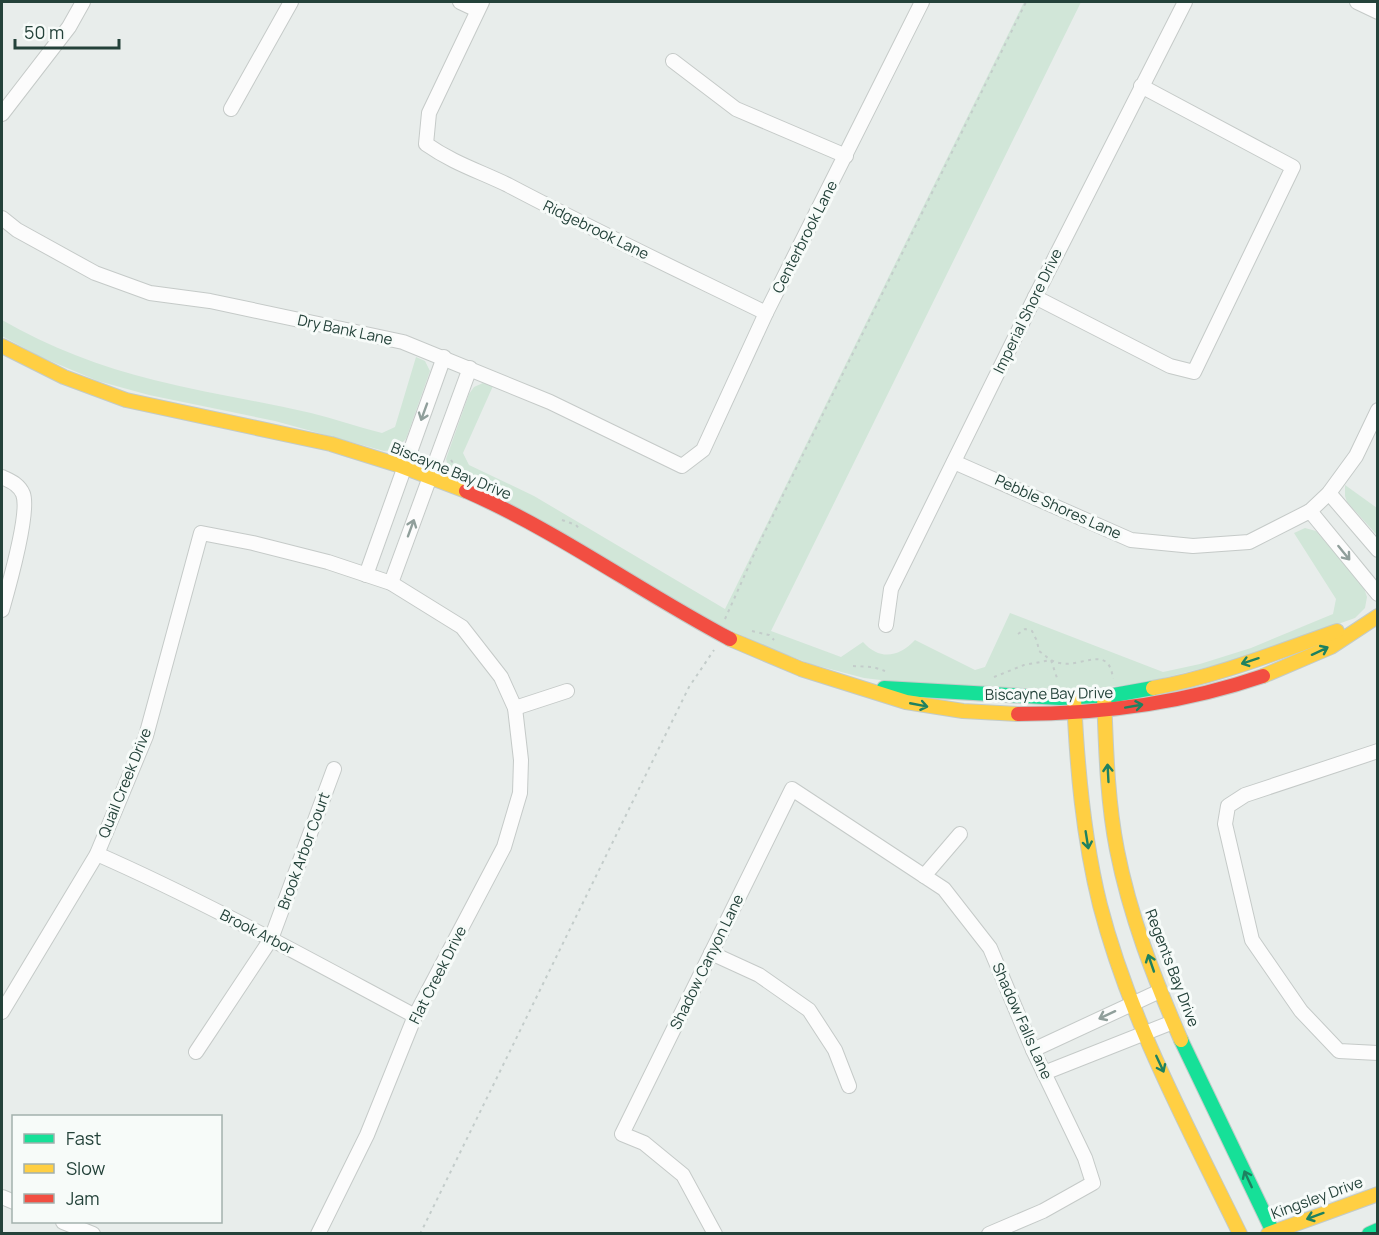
<svg xmlns="http://www.w3.org/2000/svg" width="1379" height="1235" font-family="Manrope,sans-serif">
<style>
.green{fill:#d1e6d8}
.lines{fill:none;stroke-linecap:round;stroke-linejoin:round}
.street-casing{stroke:#c5cac8;stroke-width:16}
.fast-casing{stroke:#c3cbc8;stroke-width:16}
.slow-casing{stroke:#c3cbc8;stroke-width:16}
.jam-casing{stroke:#c3cbc8;stroke-width:16}
.path{stroke:#c3ccca;stroke-width:2;stroke-dasharray:3 4.5;stroke-linecap:butt}
.street{stroke:#fcfcfc;stroke-width:14}
.fast{stroke:#16e098;stroke-width:14}
.slow{stroke:#ffcf43;stroke-width:14}
.jam{stroke:#f24e42;stroke-width:14}
.oneway{stroke:#909f9b}
.oneway2{stroke:#1e8160}
.labels{text-anchor:middle;stroke-width:6;stroke-linejoin:round;paint-order:stroke}
.street-label{font-size:15px;fill:#24423a;stroke:#f7fbf9}
</style>
<rect width="100%" height="100%" fill="#e8edeb"/>
<g class="green">
<path d="M 1024,2 L 1081,2 L 771,631 L 841,657 L 863,642 C 880,661 899,657 915,640 L 975,670 L 985,667 L 1010,613 L 1163,672 L 1200,664 L 1251,648 L 1333,614 L 1336,599 L 1294,533 L 1305,528 L 1316,531 L 1363,585 L 1367,597 L 1365,608 L 1355,618 L 1240,659 L 1139,684 L 1087,689 L 930,686 L 864,678 L 811,664 L 764,646 L 718,624 L 456,477 L 448,466 L 446,459 L 469,394 L 474,387 L 483,383 L 493,386 L 463,453 L 469,465 L 534,496 L 725,609 Z"/>
<path d="M 2,320 C 49,347 101,367 154,380 C 206,393 259,401 311,413 C 335,419 358,427 382,433 L 395,427 L 416,357 L 425,361 L 430,371 L 406,439 L 394,450 L 384,451 L 275,421 L 149,395 L 98,381 L 41,357 L 2,336 Z"/>
<path d="M 1345,485 L 1377,508 L 1377,535 L 1347,502 L 1345,496 Z"/>
</g>
<g class="lines">
<defs>
<g id="street">
<path d="M 460,2 L 477,10"/>
<path d="M 482,2 L 429,113 L 426,144 C 453,163 479,171 508,185 C 593,230 680,271 766,313"/>
<path d="M 1357,2 L 1378,12"/>
<path d="M 673,61 L 736,109 L 846,156"/>
<path d="M 231,109 L 291,2"/>
<path d="M 2,114 L 69,27 L 83,2"/>
<path d="M 2,218 L 17,230 L 95,273 L 150,293 L 210,301 L 403,342 L 550,402 L 682,466 L 703,450 L 766,313 L 922,2"/>
<path d="M 1035,297 L 1170,366 L 1194,372 L 1293,167 L 1141,86"/>
<path d="M 954,462 L 1131,540 L 1193,546 L 1249,542 L 1310,511 L 1329,493 L 1356,456 L 1378,410"/>
<path d="M 2,477 C 10,481 19,484 23,494 C 30,512 8,589 2,610"/>
<path d="M 1329,493 L 1378,550"/>
<path d="M 1310,511 L 1378,594"/>
<path d="M 366,575 L 444,357"/>
<path d="M 391,583 L 470,368"/>
<path d="M 886,625 L 891,589 L 1035,297 L 1185,2"/>
<path d="M 515,708 L 567,691"/>
<path d="M 1378,751 L 1245,795 L 1228,806 L 1225,824 L 1252,940 L 1301,1011 L 1339,1051 L 1378,1053"/>
<path d="M 97,854 C 206,902 310,960 415,1016"/>
<path d="M 924,876 L 960,834"/>
<path d="M 711,953 L 759,975 L 809,1010 L 835,1050 L 849,1086"/>
<path d="M 2,1012 L 97,854 L 146,736 L 201,533 L 253,543 L 328,562 L 391,583 L 462,627 L 501,677 L 515,708 L 521,760 L 520,793 L 504,847 L 415,1016 L 367,1135 L 318,1234"/>
<path d="M 1033,1050 L 1160,991"/>
<path d="M 196,1052 L 271,939 L 334,769"/>
<path d="M 1044,1073 L 1173,1022"/>
<path d="M 2,1197 L 14,1202"/>
<path d="M 63,1222 L 93,1234"/>
<path d="M 715,1234 L 683,1175 L 644,1143 L 622,1134 L 792,789 L 944,889 L 990,948 L 1033,1050 L 1085,1158 L 1093,1183 L 1043,1211 L 989,1234"/>
</g>
<g id="fast">
<path d="M 884,688 L 1060,698 L 1114,695 L 1153,688"/>
<path d="M 1181,1040 L 1274,1234"/>
<path d="M 1369,1234 L 1378,1230"/>
</g>
<g id="slow">
<path d="M 2,346 L 64,377 L 126,400 L 331,444 L 398,465 L 466,491"/>
<path d="M 730,639 L 801,669 L 906,702 L 963,711 L 1018,714"/>
<path d="M 1263,676 L 1331,647 L 1378,616"/>
<path d="M 1153,688 C 1216,677 1277,652 1337,631"/>
<path d="M 1104,695 C 1106,747 1107,799 1117,850 C 1130,916 1154,978 1181,1040"/>
<path d="M 1074,698 C 1077,767 1083,837 1100,905 C 1130,1021 1188,1127 1240,1234"/>
<path d="M 1268,1234 L 1378,1194"/>
</g>
<g id="jam">
<path d="M 466,491 C 559,532 641,592 730,639"/>
<path d="M 1018,714 C 1101,714 1184,703 1263,676"/>
</g>
</defs>
<use href="#street" class="street-casing"/>
<use href="#fast" class="fast-casing"/>
<use href="#slow" class="slow-casing"/>
<use href="#jam" class="jam-casing"/>
<g class="path">
<path d="M 451,460 L 457,469"/>
<path d="M 562,520 L 576,525 L 580,530"/>
<path d="M 725,619 L 756,550 L 1026,2"/>
<path d="M 752,631 L 769,635 L 774,640"/>
<path d="M 1018,634 L 1025,629 L 1032,631 L 1037,641 L 1039,651 C 1046,656 1051,662 1060,663 C 1082,668 1109,643 1113,679"/>
<path d="M 853,666 L 873,667 L 885,671"/>
<path d="M 994,677 L 1024,665 L 1051,660 L 1058,681"/>
<path d="M 420,1234 L 689,687 L 714,650"/>
</g>
<use href="#street" class="street"/>
<use href="#fast" class="fast"/>
<use href="#slow" class="slow"/>
<use href="#jam" class="jam"/>
</g>
<defs><path id="oneway-shaft" d="M-6 0H5M1.5-3L5.5 0L1.5 3" fill="none" stroke-width="1.6" stroke-linecap="round" stroke-linejoin="round" transform="scale(1.5)"/></defs>
<g class="oneway">
<use href="#oneway-shaft" transform="translate(424 412) rotate(110)"/>
<use href="#oneway-shaft" transform="translate(411 528) rotate(-70)"/>
<use href="#oneway-shaft" transform="translate(1344 553) rotate(51)"/>
<use href="#oneway-shaft" transform="translate(1107 1015) rotate(155)"/>
</g>
<g class="oneway2">
<use href="#oneway-shaft" transform="translate(1320 651) rotate(-25)"/>
<use href="#oneway-shaft" transform="translate(1250 661) rotate(162)"/>
<use href="#oneway-shaft" transform="translate(919 705) rotate(11)"/>
<use href="#oneway-shaft" transform="translate(1134 706) rotate(-10)"/>
<use href="#oneway-shaft" transform="translate(1108 773) rotate(-93)"/>
<use href="#oneway-shaft" transform="translate(1087 840) rotate(81)"/>
<use href="#oneway-shaft" transform="translate(1151 963) rotate(-109)"/>
<use href="#oneway-shaft" transform="translate(1160 1064) rotate(65)"/>
<use href="#oneway-shaft" transform="translate(1248 1179) rotate(-115)"/>
<use href="#oneway-shaft" transform="translate(1315 1216) rotate(160)"/>
</g>
<g class="labels">
<g class="street-label">
<text transform="translate(596 230) rotate(26)" y="5">Ridgebrook Lane</text>
<text transform="translate(805 237) rotate(-63)" y="5">Centerbrook Lane</text>
<text transform="translate(1028 311) rotate(-64)" y="5">Imperial Shore Drive</text>
<text transform="translate(345 330) rotate(12)" y="5">Dry Bank Lane</text>
<text transform="translate(451 471) rotate(22)" y="5">Biscayne Bay Drive</text>
<text transform="translate(1058 507) rotate(24)" y="5">Pebble Shores Lane</text>
<text transform="translate(1049 694) rotate(-1)" y="5">Biscayne Bay Drive</text>
<text transform="translate(125 783) rotate(-68)" y="5">Quail Creek Drive</text>
<text transform="translate(304 851) rotate(-70)" y="5">Brook Arbor Court</text>
<text transform="translate(257 932) rotate(27)" y="5">Brook Arbor</text>
<text transform="translate(707 962) rotate(-64)" y="5">Shadow Canyon Lane</text>
<text transform="translate(1172 968) rotate(69)" y="5">Regents Bay Drive</text>
<text transform="translate(438 975) rotate(-63)" y="5">Flat Creek Drive</text>
<text transform="translate(1022 1021) rotate(66)" y="5">Shadow Falls Lane</text>
<text transform="translate(1317 1198) rotate(-20)" y="5">Kingsley Drive</text>
</g>
</g>
<rect width="1379" height="1235" fill="none" stroke="#24423a" stroke-width="6"/>
<rect x="12" y="1115" width="210" height="108" fill="#f7fbf9" stroke="#a3b1ad" stroke-width="1.5"/>
<rect x="24" y="1134" width="30" height="9" fill="#16e098" stroke="#a3b1ad" stroke-width="1.5"/>
<text x="66" y="1145" font-size="18" fill="#24423a">Fast</text>
<rect x="24" y="1164" width="30" height="9" fill="#ffcf43" stroke="#a3b1ad" stroke-width="1.5"/>
<text x="66" y="1175" font-size="18" fill="#24423a">Slow</text>
<rect x="24" y="1194" width="30" height="9" fill="#f24e42" stroke="#a3b1ad" stroke-width="1.5"/>
<text x="66" y="1205" font-size="18" fill="#24423a">Jam</text>
<path d="M15 39v9h104v-9" fill="none" stroke="#24423a" stroke-width="3"/>
<text x="24" y="39" font-size="18" fill="#24423a" stroke="#f7fbf9" stroke-width="4.5" paint-order="stroke">50 m</text>
</svg>
